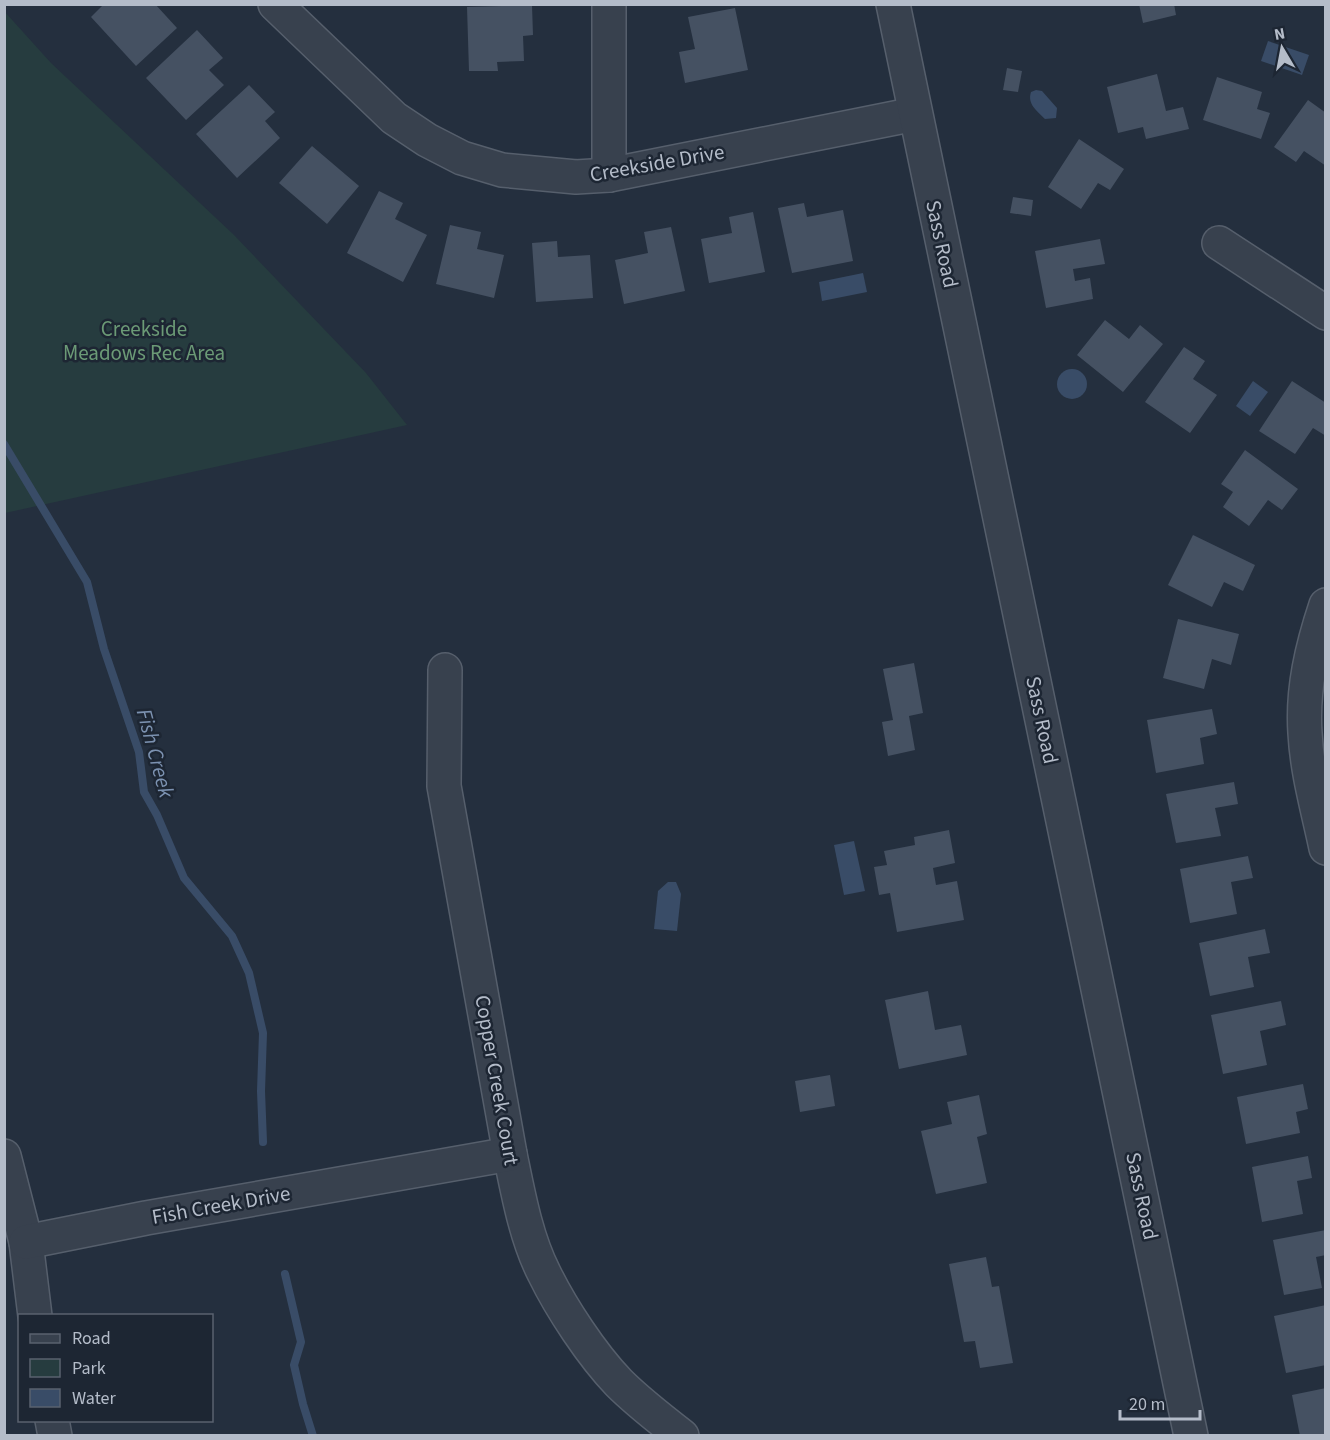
<svg xmlns="http://www.w3.org/2000/svg" width="1330" height="1440" font-family="'Source Sans 3',sans-serif">
<style>
.green{fill:#263c3f}
.water{fill:#394c67}
.lines{fill:none;stroke-linecap:round;stroke-linejoin:round}
.stream{stroke:#394c67;stroke-width:8}
.building{fill:#455162}
.minor-casing{stroke:#565f6c;stroke-width:36}
.minor{stroke:#38414e;stroke-width:33}
.labels{text-anchor:middle;stroke-width:5;stroke-linejoin:round;paint-order:stroke}
.street-label{font-size:21px;fill:#b4bcc9;stroke:#1d2633}
.park-label{font-size:21px;fill:#6b9a76;stroke:#1d2633}
.water-label{font-size:22px;font-style:italic;fill:#7c92b1;stroke:#1d2633}
</style>
<rect width="100%" height="100%" fill="#242f3e"/>
<path class="green" d="M 4,11 L 51,63 L 234,235 L 366,373 L 407,425 L 5,513 Z"/>
<g class="water">
<path d="M 1268,41 L 1309,55 L 1302,75 L 1261,61 Z"/>
<path d="M 1036,90 L 1042,91 L 1057,108 L 1056,118 L 1045,119 C 1037,111 1027,104 1031,92 Z"/>
<path d="M 863,273 L 867,292 L 822,301 L 819,282 Z"/>
<circle cx="1072" cy="384" r="15"/>
<path d="M 1253,381 L 1268,392 L 1250,416 L 1236,406 Z"/>
<path d="M 854,841 L 865,891 L 844,895 L 834,845 Z"/>
<path d="M 668,882 L 676,882 L 681,894 L 677,931 L 654,929 L 658,891 Z"/>
</g>
<g class="lines">
<g class="stream">
<path d="M 4,444 L 87,582 L 104,649 L 139,752 L 144,792 L 157,815 L 184,878 L 232,936 L 249,973 L 263,1033 L 261,1091 L 263,1142"/>
<path d="M 285,1274 L 301,1342 L 294,1365 L 303,1404 L 313,1436"/>
</g>
</g>
<g class="building">
<path d="M 104,4 L 155,4 L 177,28 L 136,66 L 91,17 Z"/>
<path d="M 1139,4 L 1174,4 L 1176,15 L 1143,23 Z"/>
<path d="M 532,5 L 533,35 L 523,36 L 524,61 L 497,62 L 498,71 L 469,71 L 467,7 Z"/>
<path d="M 735,8 L 748,70 L 685,83 L 679,52 L 695,49 L 688,17 Z"/>
<path d="M 197,30 L 223,58 L 209,70 L 224,85 L 186,120 L 146,78 Z"/>
<path d="M 1007,68 L 1022,71 L 1018,92 L 1003,90 Z"/>
<path d="M 1157,74 L 1166,111 L 1183,107 L 1189,129 L 1146,139 L 1143,127 L 1118,133 L 1107,87 Z"/>
<path d="M 1217,77 L 1262,92 L 1257,109 L 1270,113 L 1261,139 L 1203,120 Z"/>
<path d="M 249,85 L 275,112 L 265,121 L 280,138 L 237,178 L 196,134 Z"/>
<path d="M 1308,100 L 1326,113 L 1326,166 L 1304,151 L 1296,162 L 1274,147 Z"/>
<path d="M 1079,139 L 1124,169 L 1110,190 L 1098,183 L 1081,209 L 1048,187 Z"/>
<path d="M 312,146 L 359,186 L 327,224 L 279,183 Z"/>
<path d="M 379,191 L 403,203 L 395,219 L 427,235 L 403,282 L 347,253 Z"/>
<path d="M 1013,197 L 1033,200 L 1031,216 L 1010,213 Z"/>
<path d="M 804,203 L 807,217 L 843,210 L 853,261 L 792,273 L 778,208 Z"/>
<path d="M 753,212 L 765,272 L 709,283 L 701,239 L 732,233 L 729,217 Z"/>
<path d="M 450,225 L 481,232 L 477,249 L 504,255 L 494,298 L 436,284 Z"/>
<path d="M 671,227 L 685,291 L 624,304 L 615,260 L 648,253 L 644,232 Z"/>
<path d="M 1100,239 L 1105,264 L 1073,269 L 1075,281 L 1090,278 L 1093,299 L 1046,308 L 1035,251 Z"/>
<path d="M 557,241 L 558,257 L 590,255 L 593,298 L 536,302 L 532,243 Z"/>
<path d="M 1105,320 L 1129,339 L 1140,325 L 1163,344 L 1123,392 L 1077,355 Z"/>
<path d="M 1184,347 L 1205,361 L 1193,379 L 1217,395 L 1190,433 L 1145,402 Z"/>
<path d="M 1292,381 L 1326,403 L 1326,436 L 1313,428 L 1295,454 L 1259,431 Z"/>
<path d="M 1245,450 L 1298,489 L 1282,510 L 1268,500 L 1249,526 L 1223,507 L 1233,492 L 1221,484 Z"/>
<path d="M 1193,535 L 1255,565 L 1243,591 L 1224,582 L 1212,607 L 1168,585 Z"/>
<path d="M 1178,619 L 1239,634 L 1231,665 L 1212,659 L 1204,689 L 1163,678 Z"/>
<path d="M 914,663 L 923,713 L 909,716 L 915,750 L 888,756 L 882,722 L 893,720 L 883,669 Z"/>
<path d="M 1212,709 L 1217,734 L 1200,738 L 1204,764 L 1156,773 L 1147,720 Z"/>
<path d="M 1234,782 L 1238,804 L 1215,808 L 1221,836 L 1176,843 L 1166,794 Z"/>
<path d="M 949,830 L 955,863 L 933,868 L 936,885 L 957,881 L 964,920 L 897,932 L 890,893 L 879,895 L 874,867 L 887,865 L 884,851 L 915,845 L 914,837 Z"/>
<path d="M 1248,856 L 1253,878 L 1231,882 L 1237,914 L 1190,923 L 1180,869 Z"/>
<path d="M 1265,929 L 1270,953 L 1248,957 L 1254,987 L 1210,996 L 1199,943 Z"/>
<path d="M 928,991 L 935,1030 L 961,1025 L 967,1055 L 899,1069 L 885,1000 Z"/>
<path d="M 1281,1001 L 1286,1025 L 1260,1031 L 1267,1065 L 1223,1074 L 1211,1015 Z"/>
<path d="M 830,1075 L 835,1106 L 800,1112 L 795,1081 Z"/>
<path d="M 1303,1084 L 1308,1109 L 1296,1112 L 1300,1133 L 1246,1144 L 1237,1097 Z"/>
<path d="M 979,1095 L 987,1134 L 977,1137 L 987,1183 L 936,1194 L 921,1131 L 952,1124 L 947,1102 Z"/>
<path d="M 1308,1156 L 1312,1178 L 1297,1181 L 1303,1214 L 1262,1222 L 1252,1167 Z"/>
<path d="M 1326,1230 L 1326,1255 L 1316,1257 L 1322,1288 L 1284,1295 L 1273,1240 Z"/>
<path d="M 986,1257 L 992,1287 L 999,1286 L 1013,1363 L 980,1368 L 975,1341 L 964,1342 L 949,1264 Z"/>
<path d="M 1326,1305 L 1326,1365 L 1286,1373 L 1274,1316 Z"/>
<path d="M 1326,1388 L 1326,1436 L 1300,1436 L 1292,1395 Z"/>
</g>
<g class="lines">
<defs>
<g id="minor">
<path d="M 275,4 L 394,118 L 427,140 L 462,158 L 502,170 L 576,177 L 609,175 L 915,114"/>
<path d="M 609,4 L 609,175"/>
<path d="M 893,4 L 1191,1436"/>
<path d="M 1219,243 L 1326,313"/>
<path d="M 1326,605 C 1312,647 1302,689 1305,733 C 1307,772 1318,810 1326,848"/>
<path d="M 445,670 L 444,786 L 510,1154 C 518,1193 526,1238 544,1273 C 561,1308 592,1355 619,1383 C 638,1402 660,1419 682,1436"/>
<path d="M 4,1156 L 26,1242 L 35,1316"/>
<path d="M 26,1242 L 146,1218 L 510,1154"/>
<path d="M 52,1420 L 55,1436"/>
</g>
</defs>
<use href="#minor" class="minor-casing"/>
<use href="#minor" class="minor"/>
</g>
<g class="labels">
<g class="street-label">
<text transform="translate(657 163) rotate(-10)" y="7">Creekside Drive</text>
<text transform="translate(942 244) rotate(78)" y="7">Sass Road</text>
<text transform="translate(1042 720) rotate(78)" y="7">Sass Road</text>
<text transform="translate(497 1080) rotate(80)" y="7">Copper Creek Court</text>
<text transform="translate(1142 1196) rotate(78)" y="7">Sass Road</text>
<text transform="translate(221 1205) rotate(-10)" y="7">Fish Creek Drive</text>
</g>
<g class="park-label">
<text x="144" y="336">Creekside<tspan x="144" dy="24">Meadows Rec Area</tspan></text>
</g>
<g class="water-label">
<text transform="translate(156 753) rotate(75)" y="8">Fish Creek</text>
</g>
</g>
<rect width="1330" height="1440" fill="none" stroke="#b4bcc9" stroke-width="12"/>
<rect x="18" y="1314" width="195" height="108" fill="#1d2633" stroke="#59626f" stroke-width="1.5"/>
<rect x="30" y="1334" width="30" height="9" fill="#38414e" stroke="#59626f" stroke-width="1.5"/>
<text x="72" y="1344" font-size="18" fill="#b4bcc9">Road</text>
<rect x="30" y="1359" width="30" height="18" fill="#263c3f" stroke="#59626f" stroke-width="1.5"/>
<text x="72" y="1374" font-size="18" fill="#b4bcc9">Park</text>
<rect x="30" y="1389" width="30" height="18" fill="#394c67" stroke="#59626f" stroke-width="1.5"/>
<text x="72" y="1404" font-size="18" fill="#b4bcc9">Water</text>
<g transform="translate(1282 48) rotate(350)" stroke="#1d2633" stroke-width="4.5" paint-order="stroke">
<path d="M0-4.5L10 22L0 15L-10 22Z" fill="#b4bcc9"/>
<text y="-9" font-size="16" font-weight="bold" text-anchor="middle" fill="#b4bcc9">N</text>
</g>
<path d="M1120 1410v9h80v-9" fill="none" stroke="#b4bcc9" stroke-width="3"/>
<text x="1129" y="1410" font-size="18" fill="#b4bcc9" stroke="#1d2633" stroke-width="4.5" paint-order="stroke">20 m</text>
</svg>
